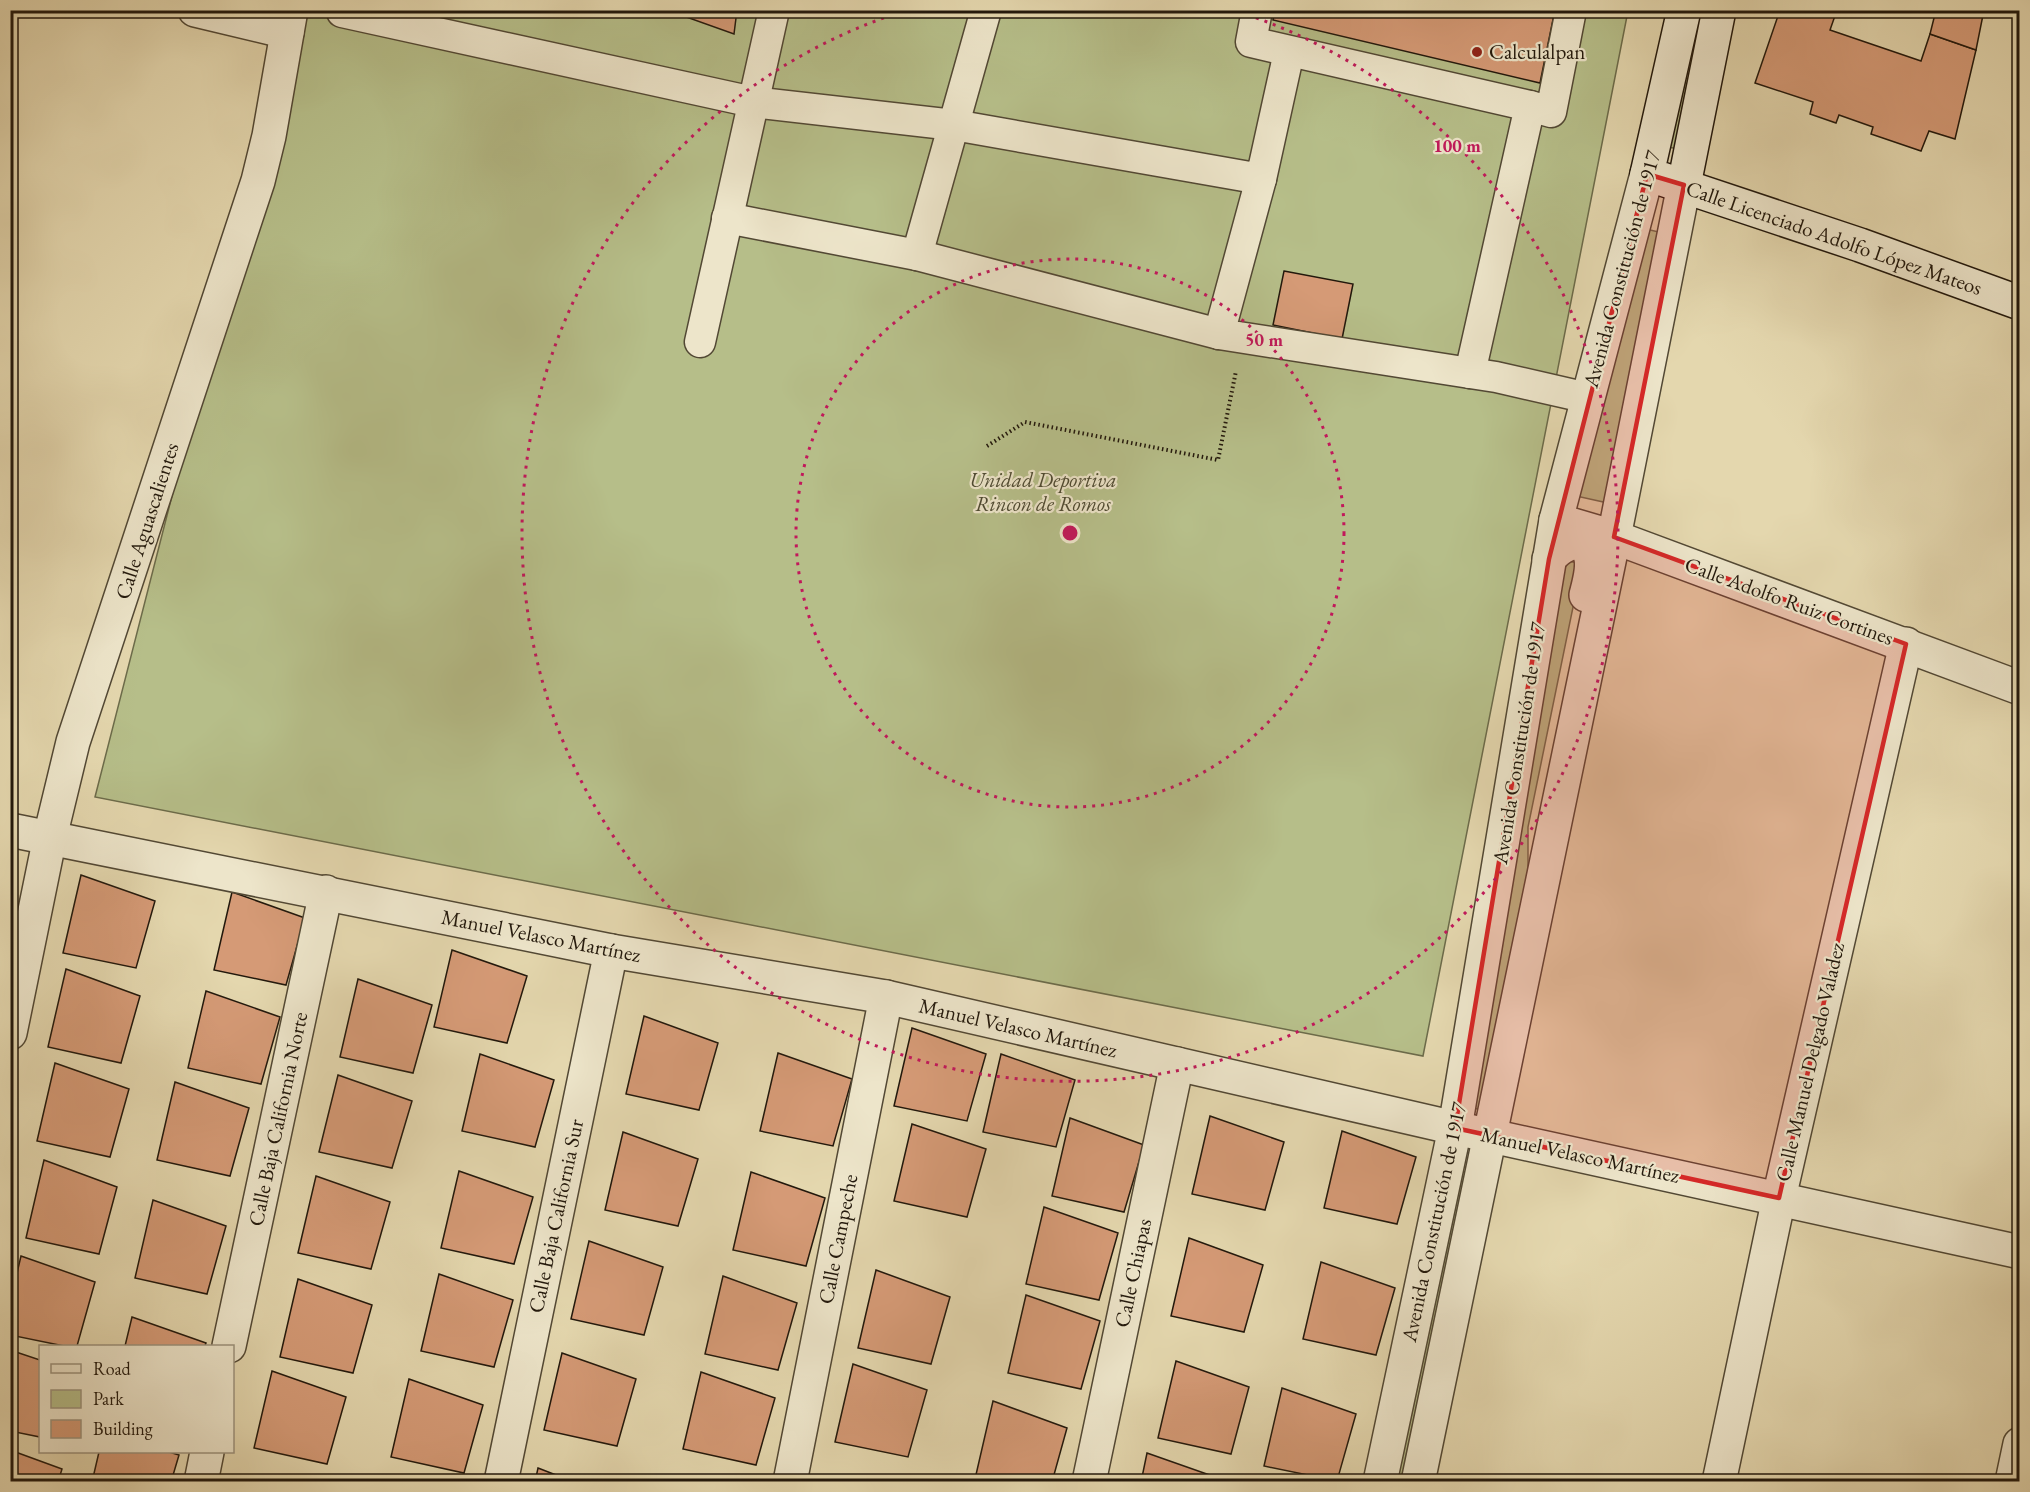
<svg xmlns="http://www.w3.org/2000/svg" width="2030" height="1492" font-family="'EB Garamond',serif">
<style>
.green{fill:#b6be89;stroke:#6c6b4a;stroke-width:1.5}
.building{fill:#d59a76;stroke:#22180c;stroke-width:1.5}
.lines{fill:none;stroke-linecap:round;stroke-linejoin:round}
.pedestrian-casing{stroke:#524834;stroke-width:33}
.minor-casing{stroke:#524834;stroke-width:36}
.tertiary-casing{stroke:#524834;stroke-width:36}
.secondary-casing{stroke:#22180c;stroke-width:36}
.path{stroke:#22180c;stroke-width:4;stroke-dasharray:1.5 3;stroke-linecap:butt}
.pedestrian{stroke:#ede5ca;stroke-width:30}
.minor{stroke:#ede5ca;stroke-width:33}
.tertiary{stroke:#ede5ca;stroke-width:33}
.secondary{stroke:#ede5ca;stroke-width:33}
.marked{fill:#d62828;fill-opacity:0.2;stroke:#d62828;stroke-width:4.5;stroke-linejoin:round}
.ring{fill:none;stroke:#c2185b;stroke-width:3;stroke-dasharray:3 6}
.poi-dot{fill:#8f2418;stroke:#ede5ca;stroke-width:2}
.labels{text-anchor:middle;stroke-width:4.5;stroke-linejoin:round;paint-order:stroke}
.poi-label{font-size:21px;fill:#22180c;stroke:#ede5ca;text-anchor:start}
.street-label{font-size:21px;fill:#22180c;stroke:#ede5ca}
.park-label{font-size:21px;font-style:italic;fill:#4e4a32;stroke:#ede5ca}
.centre{fill:#c2185b;stroke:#ede5ca;stroke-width:3}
.ring-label{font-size:18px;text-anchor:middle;font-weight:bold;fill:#c2185b;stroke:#ede5ca;stroke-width:4.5;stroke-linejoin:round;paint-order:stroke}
</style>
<rect width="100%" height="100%" fill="#e4d7ae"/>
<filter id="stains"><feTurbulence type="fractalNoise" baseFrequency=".00333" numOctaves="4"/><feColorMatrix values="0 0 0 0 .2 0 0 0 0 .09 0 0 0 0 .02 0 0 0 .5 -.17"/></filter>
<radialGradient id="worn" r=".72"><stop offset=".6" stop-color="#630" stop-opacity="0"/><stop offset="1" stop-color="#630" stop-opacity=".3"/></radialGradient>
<g class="green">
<path d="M 296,11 L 1628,11 L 1423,1056 L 95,797 Z"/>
<path d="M 1696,11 L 1707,11 L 1678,149 L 1668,147 Z"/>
<path d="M 1646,229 L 1663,233 L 1608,503 L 1576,496 Z"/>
<path d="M 1568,561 L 1578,563 L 1580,573 L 1528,827 L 1528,884 L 1482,1110 L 1469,1107 L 1562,569 Z"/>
<path d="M 1458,1171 L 1472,1173 L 1408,1481 L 1394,1482 Z"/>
</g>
<g class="building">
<path d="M 675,10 L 737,10 L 734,34 L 675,13 Z"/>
<path d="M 1275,10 L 1555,10 L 1540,83 L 1273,20 Z"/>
<path d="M 1780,10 L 1837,10 L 1830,30 L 1921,61 L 1930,34 L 1976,50 L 1955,139 L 1929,131 L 1921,151 L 1871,134 L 1873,127 L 1839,115 L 1836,123 L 1810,114 L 1813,102 L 1755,83 Z"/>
<path d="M 1936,10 L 1984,10 L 1976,50 L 1930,34 Z"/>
<path d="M 1284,271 L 1353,284 L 1342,339 L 1273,325 Z"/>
<path d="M 81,875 L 155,901 L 136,968 L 63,953 Z"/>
<path d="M 232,892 L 305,918 L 286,985 L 214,970 Z"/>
<path d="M 452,950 L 527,976 L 507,1043 L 434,1027 Z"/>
<path d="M 66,969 L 140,996 L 121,1063 L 48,1047 Z"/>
<path d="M 358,979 L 432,1005 L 413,1073 L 340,1057 Z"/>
<path d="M 206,991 L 280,1017 L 261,1084 L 188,1068 Z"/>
<path d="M 644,1016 L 718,1043 L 699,1110 L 626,1094 Z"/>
<path d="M 912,1028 L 986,1054 L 967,1121 L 894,1106 Z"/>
<path d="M 778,1053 L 852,1079 L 833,1146 L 760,1131 Z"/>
<path d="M 480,1054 L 554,1080 L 535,1147 L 462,1131 Z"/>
<path d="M 1001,1054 L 1075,1080 L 1056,1147 L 983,1132 Z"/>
<path d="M 55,1063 L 129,1089 L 110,1157 L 37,1141 Z"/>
<path d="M 338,1075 L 412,1101 L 392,1168 L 319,1152 Z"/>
<path d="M 175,1082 L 249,1108 L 230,1176 L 157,1160 Z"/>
<path d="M 1210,1116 L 1284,1142 L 1265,1210 L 1192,1194 Z"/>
<path d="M 1070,1118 L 1144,1145 L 1124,1212 L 1052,1196 Z"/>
<path d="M 912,1124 L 986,1149 L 967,1217 L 894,1201 Z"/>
<path d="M 1342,1131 L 1416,1157 L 1397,1224 L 1324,1208 Z"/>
<path d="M 623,1132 L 698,1159 L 678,1226 L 605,1210 Z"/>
<path d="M 44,1160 L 117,1187 L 99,1254 L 26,1238 Z"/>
<path d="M 459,1171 L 533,1197 L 514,1264 L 441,1248 Z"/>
<path d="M 751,1172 L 825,1198 L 806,1266 L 733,1250 Z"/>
<path d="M 316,1176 L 390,1202 L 371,1269 L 298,1253 Z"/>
<path d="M 153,1200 L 226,1226 L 207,1294 L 135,1278 Z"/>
<path d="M 1044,1207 L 1118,1233 L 1099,1300 L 1026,1284 Z"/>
<path d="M 1189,1238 L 1263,1265 L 1244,1332 L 1171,1316 Z"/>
<path d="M 589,1241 L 663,1267 L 644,1335 L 571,1319 Z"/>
<path d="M 21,1256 L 95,1282 L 77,1346 L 64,1346 L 10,1335 L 10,1303 Z"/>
<path d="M 1321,1262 L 1395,1288 L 1376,1355 L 1303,1339 Z"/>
<path d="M 876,1270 L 950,1297 L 931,1364 L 858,1348 Z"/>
<path d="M 439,1274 L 513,1300 L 494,1367 L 421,1351 Z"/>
<path d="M 723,1276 L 797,1303 L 778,1370 L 705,1354 Z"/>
<path d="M 298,1279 L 372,1305 L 353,1373 L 280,1357 Z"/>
<path d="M 1026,1295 L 1100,1321 L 1081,1389 L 1008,1373 Z"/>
<path d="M 132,1317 L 206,1343 L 205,1346 L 125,1346 Z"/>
<path d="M 10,1350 L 40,1360 L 40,1437 L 10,1431 Z"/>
<path d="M 562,1353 L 636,1379 L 617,1446 L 544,1430 Z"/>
<path d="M 1176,1361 L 1249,1387 L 1231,1454 L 1158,1438 Z"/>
<path d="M 853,1364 L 927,1390 L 908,1457 L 835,1442 Z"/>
<path d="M 272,1371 L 346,1397 L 327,1464 L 254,1448 Z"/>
<path d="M 701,1372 L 775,1398 L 756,1465 L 683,1449 Z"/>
<path d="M 409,1379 L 483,1405 L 464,1473 L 391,1457 Z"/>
<path d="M 1282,1388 L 1356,1414 L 1337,1481 L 1264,1466 Z"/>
<path d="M 993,1401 L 1067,1428 L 1052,1482 L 987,1482 L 975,1479 Z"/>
<path d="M 10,1450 L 62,1469 L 58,1482 L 10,1482 Z"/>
<path d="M 99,1452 L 169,1452 L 179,1455 L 171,1482 L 92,1482 Z"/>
<path d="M 1147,1453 L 1221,1479 L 1220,1482 L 1141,1482 Z"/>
<path d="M 538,1468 L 574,1482 L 535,1482 Z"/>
</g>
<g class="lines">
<defs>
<g id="pedestrian">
<path d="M 1257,10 L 1251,42 L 1530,106 L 1470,373 L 1496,377 L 1588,398"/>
<path d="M 342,12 L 753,102 L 954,125 L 1261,179 L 1289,52"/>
<path d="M 1530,106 L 1551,112 L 1571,10"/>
<path d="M 1261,179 L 1219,334 L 1470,373"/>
<path d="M 727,218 L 917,255 L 1219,334"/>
<path d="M 917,255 L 986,10"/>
<path d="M 700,342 L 774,10"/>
</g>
<g id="minor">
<path d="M 195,10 L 287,32"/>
<path d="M 1556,520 L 1614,537 L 2020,688"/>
<path d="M 10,830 L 611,951 L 886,997 L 1455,1128 L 2020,1252"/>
<path d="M 10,1033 L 50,837 L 73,742 L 258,181 L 269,136 L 291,10"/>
<path d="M 229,1346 L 326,892"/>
<path d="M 201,1482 L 207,1452"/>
<path d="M 501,1482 L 611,951"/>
<path d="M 790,1482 L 886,997"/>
<path d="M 1089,1482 L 1177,1064"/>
<path d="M 1719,1482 L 1779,1198 L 1906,644"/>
<path d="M 2012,1482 L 2020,1444"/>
</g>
<g id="tertiary">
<path d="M 1549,559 C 1558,548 1578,533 1589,552 C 1595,564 1589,583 1586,595"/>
<path d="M 1380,1482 L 1455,1128 L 1556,520 L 1647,174"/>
<path d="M 1418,1482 L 1614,537 L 1684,185"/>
</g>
<g id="secondary">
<path d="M 1684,10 L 1647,174 L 1860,245 L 2020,303"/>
<path d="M 1684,185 L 1719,10"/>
</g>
</defs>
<use href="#pedestrian" class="pedestrian-casing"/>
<use href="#minor" class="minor-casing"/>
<use href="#tertiary" class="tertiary-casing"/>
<use href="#secondary" class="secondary-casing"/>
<path class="path" d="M 987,446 L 1025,422 L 1218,460 L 1236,371"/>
<use href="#pedestrian" class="pedestrian"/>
<use href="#minor" class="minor"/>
<use href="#tertiary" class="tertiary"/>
<use href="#secondary" class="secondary"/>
</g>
<path class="marked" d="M 1647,174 L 1684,185 L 1614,537 L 1906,644 L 1779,1198 L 1455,1128 L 1549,559 Z"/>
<g class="ring">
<circle cx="1070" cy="533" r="274"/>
<path d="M1239 12A548 548 0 1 1 901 12"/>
</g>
<circle class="poi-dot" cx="1477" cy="52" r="6"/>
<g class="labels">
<g class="poi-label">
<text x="1489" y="59">Calculalpan</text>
</g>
<g class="street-label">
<text transform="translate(1834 238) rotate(19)" y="7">Calle Licenciado Adolfo López Mateos</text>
<text transform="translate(1622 269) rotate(-75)" y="7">Avenida Constitución de 1917</text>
<text transform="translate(147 521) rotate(-72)" y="7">Calle Aguascalientes</text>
<text transform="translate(1789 601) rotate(20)" y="7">Calle Adolfo Ruiz Cortines</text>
<text transform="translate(1519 743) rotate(-81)" y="7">Avenida Constitución de 1917</text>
<text transform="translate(541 936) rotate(11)" y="7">Manuel Velasco Martínez</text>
<text transform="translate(1018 1028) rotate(13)" y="7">Manuel Velasco Martínez</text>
<text transform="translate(1810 1062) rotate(-77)" y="7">Calle Manuel Delgado Valadez</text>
<text transform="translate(278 1119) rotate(-78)" y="7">Calle Baja California Norte</text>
<text transform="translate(1580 1155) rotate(12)" y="7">Manuel Velasco Martínez</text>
<text transform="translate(556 1216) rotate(-78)" y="7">Calle Baja California Sur</text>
<text transform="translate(1434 1222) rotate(-78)" y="7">Avenida Constitución de 1917</text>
<text transform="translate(838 1239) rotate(-79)" y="7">Calle Campeche</text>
<text transform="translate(1133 1273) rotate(-78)" y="7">Calle Chiapas</text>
</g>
<g class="park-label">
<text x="1043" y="487">Unidad Deportiva<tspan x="1043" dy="24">Rincon de Romos</tspan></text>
</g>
</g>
<circle cx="1070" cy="533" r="9" class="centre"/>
<g class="ring-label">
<text x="1457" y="152">100 m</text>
<text x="1264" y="346">50 m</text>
</g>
<rect width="2030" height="1492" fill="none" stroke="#e4d7ae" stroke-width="36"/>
<rect x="12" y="12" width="2006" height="1468" fill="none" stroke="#22180c" stroke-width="3"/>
<rect x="18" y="18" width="1994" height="1456" fill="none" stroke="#22180c" stroke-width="1.5"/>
<rect x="39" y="1345" width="195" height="108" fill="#ede5ca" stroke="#9c937e" stroke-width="1.5"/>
<rect x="51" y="1364" width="30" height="9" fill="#ede5ca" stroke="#9c937e" stroke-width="1.5"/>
<text x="93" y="1375" font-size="18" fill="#22180c">Road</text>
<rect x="51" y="1390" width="30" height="18" fill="#b6be89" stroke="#9c937e" stroke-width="1.5"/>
<text x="93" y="1405" font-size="18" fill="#22180c">Park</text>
<rect x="51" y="1420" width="30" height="18" fill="#d59a76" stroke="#9c937e" stroke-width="1.5"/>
<text x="93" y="1435" font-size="18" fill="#22180c">Building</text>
<rect width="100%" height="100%" filter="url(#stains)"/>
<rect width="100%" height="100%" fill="url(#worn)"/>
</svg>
